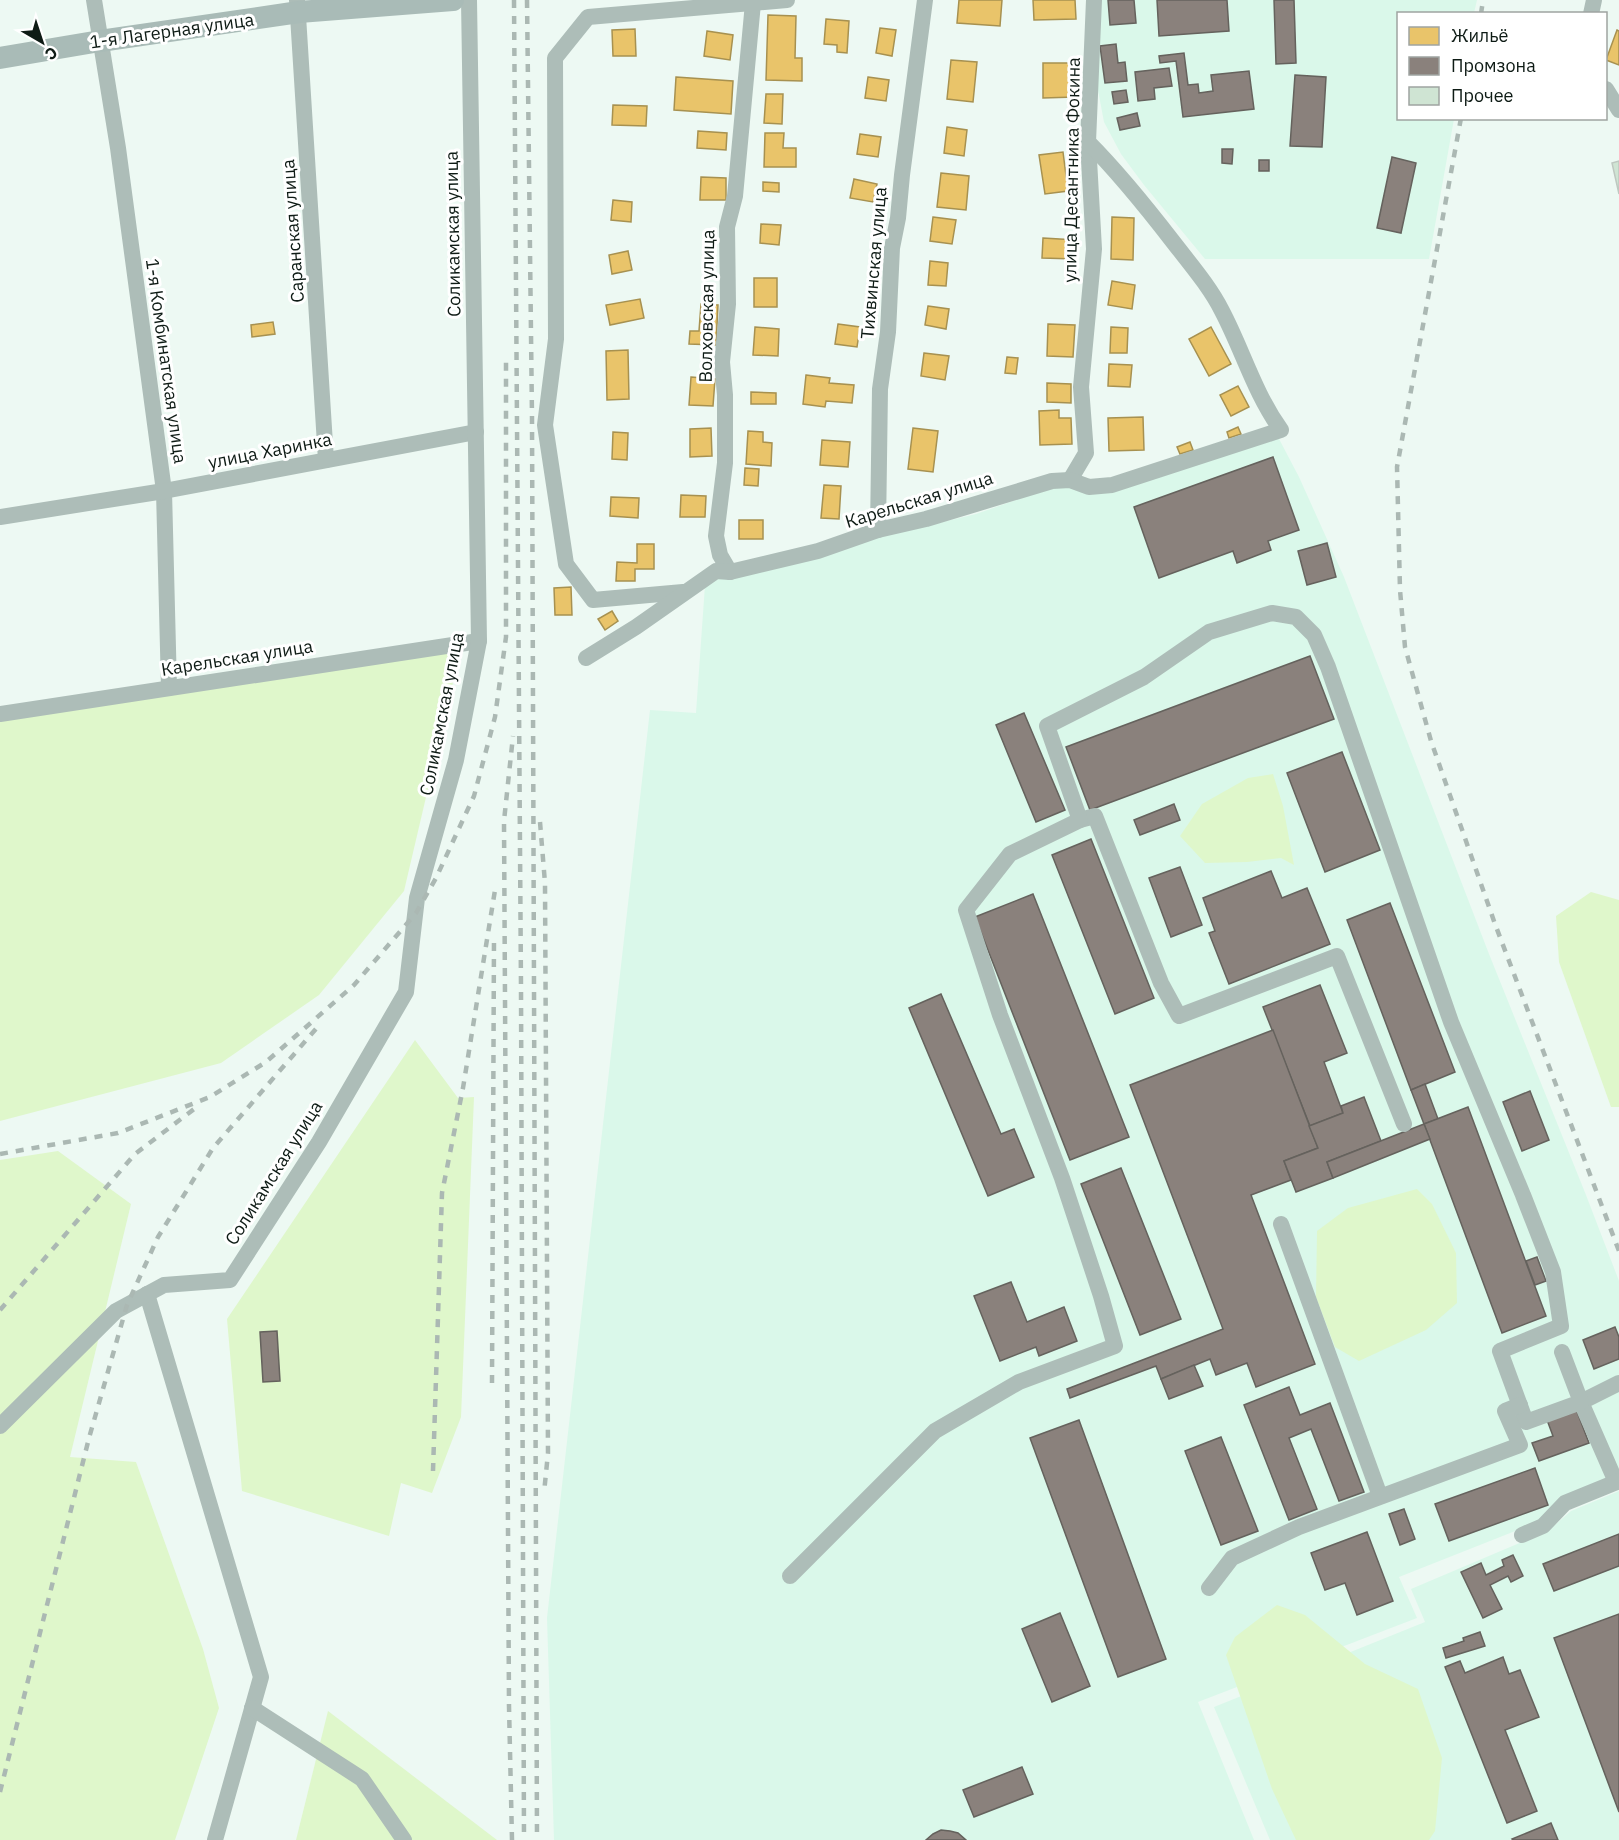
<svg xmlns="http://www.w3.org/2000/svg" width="1619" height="1840" font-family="'IBM Plex Sans',sans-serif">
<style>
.built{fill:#daf8ea}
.green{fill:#dff7cb}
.homes{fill:#e9c46a;stroke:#a79150;stroke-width:1.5}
.industry{fill:#8a817c;stroke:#65625d;stroke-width:1.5}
.building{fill:#cfe4d3;stroke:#bec8c0;stroke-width:1.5}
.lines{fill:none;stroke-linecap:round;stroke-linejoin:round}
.street{stroke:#adbdb8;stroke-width:16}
.secondary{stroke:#a9bbb7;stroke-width:22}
.rail{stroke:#abb8b3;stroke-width:4.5;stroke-dasharray:8 8;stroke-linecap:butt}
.labels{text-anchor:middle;stroke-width:6;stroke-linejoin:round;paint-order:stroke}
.street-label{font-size:18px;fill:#0e1b15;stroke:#fff}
</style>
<rect width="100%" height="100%" fill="#edf9f3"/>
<g class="built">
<path d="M 1098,0 L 1477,0 L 1474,13 L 1398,14 L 1398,118 L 1454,119 L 1429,259 L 1205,259 L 1144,185 L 1121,154 L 1104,122 L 1097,85 Z"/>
<path d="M 1278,437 L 1299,477 L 1344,577 L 1489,954 L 1586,1195 L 1619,1281 L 1619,1475 L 1543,1520 L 1399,1577 L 1417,1618 L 1198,1702 L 1254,1840 L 554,1840 L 547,1618 L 650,710 L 696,713 L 705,585 L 726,574 L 976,514 L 1079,478 L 1117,485 Z"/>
<path d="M 1619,1491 L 1619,1840 L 1270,1840 L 1214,1707 L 1425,1622 L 1411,1589 L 1548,1531 L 1571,1511 Z"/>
</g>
<g class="green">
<path d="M 461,648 L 404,891 L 319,995 L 221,1063 L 0,1121 L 0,720 Z"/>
<path d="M 1273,774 L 1283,806 L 1294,865 L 1281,858 L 1247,862 L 1205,863 L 1180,836 L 1202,804 L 1248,778 Z"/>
<path d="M 1591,892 L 1619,900 L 1619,1107 L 1611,1107 L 1559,962 L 1556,916 Z"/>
<path d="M 415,1040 L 458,1098 L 474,1097 L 461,1417 L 432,1493 L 401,1483 L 389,1536 L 242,1491 L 227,1319 Z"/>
<path d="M 58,1151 L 131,1204 L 70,1457 L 136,1462 L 203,1649 L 219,1708 L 175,1840 L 0,1840 L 0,1160 Z"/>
<path d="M 1417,1189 L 1432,1204 L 1456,1253 L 1457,1303 L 1426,1330 L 1359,1361 L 1335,1347 L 1316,1297 L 1317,1231 L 1348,1208 Z"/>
<path d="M 1277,1605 L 1305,1615 L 1365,1664 L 1418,1689 L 1442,1758 L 1435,1831 L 1429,1840 L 1296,1840 L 1272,1789 L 1226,1655 L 1235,1637 Z"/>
<path d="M 328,1711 L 497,1840 L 296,1840 Z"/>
</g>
<g class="homes">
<path d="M 959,0 L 1002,0 L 1000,26 L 957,23 Z"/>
<path d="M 1033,0 L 1075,0 L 1076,19 L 1034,20 Z"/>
<path d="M 768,15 L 796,16 L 795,58 L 802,58 L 802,81 L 766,80 Z"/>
<path d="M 826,19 L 849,21 L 847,53 L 837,52 L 837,45 L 824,44 Z"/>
<path d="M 880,28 L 896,30 L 892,56 L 876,53 Z"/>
<path d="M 635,29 L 636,56 L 613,56 L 612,30 Z"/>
<path d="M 1617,30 L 1619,31 L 1619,65 L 1606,60 Z"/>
<path d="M 707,31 L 733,35 L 730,60 L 704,56 Z"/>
<path d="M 951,60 L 977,62 L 973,102 L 947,99 Z"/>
<path d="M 1043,63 L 1075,63 L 1075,97 L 1043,98 Z"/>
<path d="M 676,77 L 733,81 L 731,114 L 674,110 Z"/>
<path d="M 868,77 L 889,80 L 886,101 L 865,98 Z"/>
<path d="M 766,94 L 783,94 L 782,124 L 764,123 Z"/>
<path d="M 613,105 L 647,106 L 646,126 L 612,125 Z"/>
<path d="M 947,127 L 967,130 L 964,156 L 944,153 Z"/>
<path d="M 698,131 L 727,133 L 726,150 L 697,148 Z"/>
<path d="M 765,133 L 784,133 L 783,148 L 796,148 L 796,167 L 764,167 Z"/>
<path d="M 860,134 L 881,137 L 878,157 L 857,154 Z"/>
<path d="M 1063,152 L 1068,191 L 1045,194 L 1039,155 Z"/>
<path d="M 941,173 L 969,176 L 966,210 L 937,207 Z"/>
<path d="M 701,177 L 726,178 L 726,200 L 700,200 Z"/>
<path d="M 854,179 L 877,184 L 873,202 L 850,198 Z"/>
<path d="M 763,182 L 779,183 L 779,192 L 763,191 Z"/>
<path d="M 613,200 L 632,202 L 631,222 L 611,220 Z"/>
<path d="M 933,217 L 956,220 L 952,244 L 930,241 Z"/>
<path d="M 1112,217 L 1134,218 L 1133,260 L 1111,259 Z"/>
<path d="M 761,224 L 781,225 L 779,245 L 760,243 Z"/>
<path d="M 1043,238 L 1076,240 L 1075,259 L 1042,258 Z"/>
<path d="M 628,251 L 632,270 L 612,274 L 609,255 Z"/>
<path d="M 930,261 L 948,263 L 946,286 L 928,285 Z"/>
<rect x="754" y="278" width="23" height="29"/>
<path d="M 1112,281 L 1135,285 L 1132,309 L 1108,305 Z"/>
<path d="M 640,299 L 644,318 L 610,325 L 606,305 Z"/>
<path d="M 701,304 L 718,305 L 716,345 L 689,344 L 690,331 L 699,331 Z"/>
<path d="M 928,306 L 949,309 L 946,329 L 925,325 Z"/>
<path d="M 273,322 L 275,334 L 252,337 L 251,325 Z"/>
<path d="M 838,324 L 860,327 L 857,347 L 835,344 Z"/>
<path d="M 1048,324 L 1075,325 L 1073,357 L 1047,356 Z"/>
<path d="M 755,327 L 779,329 L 778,356 L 753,355 Z"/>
<path d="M 1111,327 L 1128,328 L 1127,353 L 1110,353 Z"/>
<path d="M 1211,327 L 1231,364 L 1209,376 L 1189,339 Z"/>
<path d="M 628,350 L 629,399 L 607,400 L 606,351 Z"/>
<path d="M 924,353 L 949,356 L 945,380 L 921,376 Z"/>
<path d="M 1007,357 L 1018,358 L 1016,374 L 1005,373 Z"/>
<path d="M 1109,364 L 1132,365 L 1130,387 L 1108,386 Z"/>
<path d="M 806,375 L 830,378 L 829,383 L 854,385 L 852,403 L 826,401 L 825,407 L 803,404 Z"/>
<path d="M 691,377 L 715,379 L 713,406 L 689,405 Z"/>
<path d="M 1047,383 L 1071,384 L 1071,403 L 1047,402 Z"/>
<path d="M 1238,386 L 1249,407 L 1231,416 L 1220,395 Z"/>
<path d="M 751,392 L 776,393 L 776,404 L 751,404 Z"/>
<path d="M 1059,410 L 1059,418 L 1071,418 L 1072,444 L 1040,445 L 1039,411 Z"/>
<path d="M 1143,417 L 1144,450 L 1109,451 L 1108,418 Z"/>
<path d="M 1238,427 L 1241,434 L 1229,438 L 1227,432 Z"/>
<path d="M 711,428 L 712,456 L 690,457 L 690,429 Z"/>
<path d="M 913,428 L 938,431 L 933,472 L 908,469 Z"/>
<path d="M 748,431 L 763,432 L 763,442 L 772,443 L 771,466 L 746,464 Z"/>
<path d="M 613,432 L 628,433 L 627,460 L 612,459 Z"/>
<path d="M 822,440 L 850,442 L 848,467 L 820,465 Z"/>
<path d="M 1190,442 L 1193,450 L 1180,454 L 1177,447 Z"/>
<path d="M 745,468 L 759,469 L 758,486 L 744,485 Z"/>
<path d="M 824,485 L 841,486 L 839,519 L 821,518 Z"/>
<path d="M 681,495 L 706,496 L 705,517 L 680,517 Z"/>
<path d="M 611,497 L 639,498 L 638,518 L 610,516 Z"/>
<rect x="739" y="520" width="24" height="19"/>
<path d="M 637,544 L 654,544 L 654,569 L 635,569 L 635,581 L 616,581 L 617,562 L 637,563 Z"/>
<path d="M 571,587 L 572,615 L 555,615 L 554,588 Z"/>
<path d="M 612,611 L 618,621 L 605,630 L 598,619 Z"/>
</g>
<g class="industry">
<path d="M 1108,0 L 1134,0 L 1136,23 L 1110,25 Z"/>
<path d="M 1157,0 L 1227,0 L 1229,31 L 1159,36 Z"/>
<path d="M 1274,0 L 1294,0 L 1296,63 L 1276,64 Z"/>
<path d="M 1116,44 L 1118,63 L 1125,62 L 1127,81 L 1105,83 L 1100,46 Z"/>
<path d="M 1184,53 L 1188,85 L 1198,84 L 1199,93 L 1213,91 L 1211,75 L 1249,71 L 1254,109 L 1183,117 L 1176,61 L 1160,63 L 1159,56 Z"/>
<path d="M 1169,68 L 1172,86 L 1154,88 L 1155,99 L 1138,101 L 1135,72 Z"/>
<path d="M 1295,75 L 1326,77 L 1322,147 L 1290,146 Z"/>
<path d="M 1126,90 L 1128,102 L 1114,104 L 1112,92 Z"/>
<path d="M 1137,113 L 1140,126 L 1120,130 L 1117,118 Z"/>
<path d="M 1222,149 L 1233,149 L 1232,164 L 1222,163 Z"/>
<path d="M 1392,157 L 1416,163 L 1401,233 L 1377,228 Z"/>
<rect x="1259" y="160" width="10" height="11"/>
<path d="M 1273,457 L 1299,530 L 1268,541 L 1271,550 L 1237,563 L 1233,551 L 1159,578 L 1134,507 Z"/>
<path d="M 1327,543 L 1336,577 L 1307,585 L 1298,551 Z"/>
<path d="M 1310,656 L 1334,719 L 1090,810 L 1066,747 Z"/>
<path d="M 1024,713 L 1065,810 L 1036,822 L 996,725 Z"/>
<path d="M 1342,752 L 1380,850 L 1325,872 L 1287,773 Z"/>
<path d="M 1174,804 L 1180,820 L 1140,835 L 1134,820 Z"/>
<path d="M 1091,839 L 1154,998 L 1115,1014 L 1052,855 Z"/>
<path d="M 1180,867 L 1202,925 L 1171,937 L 1149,878 Z"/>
<path d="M 1271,871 L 1282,898 L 1307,888 L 1330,944 L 1229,984 L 1209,933 L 1215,931 L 1203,898 Z"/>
<path d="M 1033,894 L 1129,1137 L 1070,1160 L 975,917 Z"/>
<path d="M 1390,903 L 1455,1072 L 1411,1090 L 1347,920 Z"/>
<path d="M 1320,985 L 1347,1053 L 1324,1062 L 1343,1113 L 1310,1126 L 1263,1007 Z"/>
<path d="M 941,994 L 1001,1134 L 1014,1129 L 1034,1177 L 988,1196 L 909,1008 Z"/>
<path d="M 1273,1030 L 1318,1148 L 1284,1161 L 1291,1180 L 1251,1195 L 1315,1364 L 1256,1387 L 1247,1363 L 1216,1375 L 1210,1359 L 1161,1379 L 1156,1366 L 1070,1398 L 1067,1389 L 1223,1329 L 1130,1085 Z"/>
<path d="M 1425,1084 L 1438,1119 L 1424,1124 L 1411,1090 Z"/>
<path d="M 1530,1091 L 1549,1140 L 1522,1151 L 1503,1102 Z"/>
<path d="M 1364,1097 L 1381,1141 L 1327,1162 L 1333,1178 L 1296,1192 L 1284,1161 L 1318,1148 L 1309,1126 L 1343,1113 L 1341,1106 Z"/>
<path d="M 1468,1107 L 1546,1316 L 1502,1333 L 1424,1124 Z"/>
<path d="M 1424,1124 L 1430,1139 L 1333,1178 L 1327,1162 Z"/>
<path d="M 1121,1168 L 1181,1319 L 1140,1335 L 1081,1184 Z"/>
<path d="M 1537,1257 L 1546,1281 L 1535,1285 L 1526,1261 Z"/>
<path d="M 1011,1282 L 1027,1322 L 1064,1307 L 1077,1341 L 1039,1356 L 1036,1347 L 1000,1361 L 974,1296 Z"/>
<path d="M 1615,1327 L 1619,1337 L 1619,1359 L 1594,1369 L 1583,1340 Z"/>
<path d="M 277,1331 L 280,1381 L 263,1382 L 260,1332 Z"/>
<path d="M 1194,1365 L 1203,1386 L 1169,1399 L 1161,1379 Z"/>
<path d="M 1289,1387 L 1300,1415 L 1330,1403 L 1364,1492 L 1339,1501 L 1311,1429 L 1289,1438 L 1317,1509 L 1289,1520 L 1244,1405 Z"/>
<path d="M 1576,1409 L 1589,1443 L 1539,1461 L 1532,1443 L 1553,1436 L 1547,1420 Z"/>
<path d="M 1079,1420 L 1166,1659 L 1118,1677 L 1030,1438 Z"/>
<path d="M 1221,1437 L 1258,1531 L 1221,1545 L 1185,1451 Z"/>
<path d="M 1535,1468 L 1548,1505 L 1449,1541 L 1435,1504 Z"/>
<path d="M 1404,1509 L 1415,1539 L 1400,1545 L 1389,1514 Z"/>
<path d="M 1367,1532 L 1393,1601 L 1357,1615 L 1345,1583 L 1325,1590 L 1311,1553 Z"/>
<path d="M 1619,1534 L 1619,1566 L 1554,1591 L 1543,1564 Z"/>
<path d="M 1513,1555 L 1523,1576 L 1511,1582 L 1508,1576 L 1490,1585 L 1502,1609 L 1483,1618 L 1461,1572 L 1481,1563 L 1486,1575 L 1504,1566 L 1502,1560 Z"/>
<path d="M 1060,1613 L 1090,1686 L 1052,1702 L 1022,1629 Z"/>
<path d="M 1619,1614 L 1619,1812 L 1554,1638 Z"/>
<path d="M 1480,1632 L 1485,1646 L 1446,1658 L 1443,1648 L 1464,1641 L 1463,1638 Z"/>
<path d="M 1503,1657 L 1509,1674 L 1520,1670 L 1539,1717 L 1505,1730 L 1537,1811 L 1507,1823 L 1445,1667 L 1460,1661 L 1465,1673 Z"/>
<path d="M 1022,1767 L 1033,1794 L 974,1817 L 963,1790 Z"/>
<path d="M 1551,1823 L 1558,1840 L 1513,1840 L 1512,1839 Z"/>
<path d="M 941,1830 L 950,1831 L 958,1833 L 966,1840 L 926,1840 L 933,1834 Z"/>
</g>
<path class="building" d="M 1619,161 L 1619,194 L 1612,163 Z"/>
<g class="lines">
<g class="street">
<path d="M 94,0 L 118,148 L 164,491 L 169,688"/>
<path d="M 297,0 L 326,460"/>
<path d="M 1591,14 L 1594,0"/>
<path d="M 1606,89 L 1619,110"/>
<path d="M 1070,480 L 1086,453 L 1081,387 L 1094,249 L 1088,142 L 1094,0"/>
<path d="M 0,517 L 164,491 L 476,432"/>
<path d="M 878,530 L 880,389 L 888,332 L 892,248 L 898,218 L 902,175 L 925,0"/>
<path d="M 730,572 L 720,555 L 716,536 L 725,463 L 725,395 L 722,362 L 728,304 L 727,227 L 735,196 L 753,3"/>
<path d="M 683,592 L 593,600 L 566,564 L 545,425 L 556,339 L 555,58 L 588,17 L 787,0"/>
<path d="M 586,658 L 636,627 L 716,571 L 730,572 L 818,551 L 878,530 L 926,519 L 1052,481 L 1070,480 L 1089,487 L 1112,485 L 1281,430 C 1254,392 1243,351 1222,311 C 1210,287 1191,265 1174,243 C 1147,208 1119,173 1088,142"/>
<path d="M 0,714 L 479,641"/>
<path d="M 1080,820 L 1095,816 L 1161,983 L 1179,1016 L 1337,956 L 1404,1124"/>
<path d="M 1281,1224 L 1380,1496"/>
<path d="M 147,1294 L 261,1677 L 215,1840"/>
<path d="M 0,1426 L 116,1311 L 164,1285 L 230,1280 L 319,1142 L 406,992 L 417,898 L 456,760 L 479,641 L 469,0"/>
<path d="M 1616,1482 L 1581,1402 L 1619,1383"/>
<path d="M 1522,1535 L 1543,1526 L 1565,1503 L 1619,1481"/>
<path d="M 790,1576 L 935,1431 L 1019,1382 L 1115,1346 L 1101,1296 L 1062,1178 L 1000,1015 L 966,910 L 1010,854 L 1080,820 L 1047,726 L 1144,677 L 1209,632 L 1272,613 L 1296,617 L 1314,635 L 1328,667 L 1451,1022 L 1523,1195 L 1553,1272 L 1561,1326 L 1500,1351 L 1526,1422 L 1581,1402 L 1562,1352"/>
<path d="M 1209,1588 L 1232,1558 L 1299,1527 L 1520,1445 L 1505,1411 L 1520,1405"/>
<path d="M 252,1708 L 362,1779 L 404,1840"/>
</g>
<path class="secondary" d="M 0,58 L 100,41 L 299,12 L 453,0"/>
<g class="rail">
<path d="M 514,0 L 521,987 L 524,1840"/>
<path d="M 527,0 L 532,417 L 537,1840"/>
<path d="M 1481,14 L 1483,0"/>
<path d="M 1461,118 L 1397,467 L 1400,590 L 1405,647 L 1431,741 L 1495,924 L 1619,1251"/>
<path d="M 540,822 L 545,883 L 548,1453 L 544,1493"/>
<path d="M 0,1154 L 118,1133 L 210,1097 L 266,1062 L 354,985 L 416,913 L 436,878 L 474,796 L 495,717 L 506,637 L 506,362"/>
<path d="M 0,1310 L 135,1154 L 198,1106"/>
<path d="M 492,1383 L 494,937"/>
<path d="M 433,1471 L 442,1193 L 463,1088 L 495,890"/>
<path d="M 0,1792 L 89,1438 L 127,1305 L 158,1237 L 213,1148 L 321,1023"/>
<path d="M 512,1840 L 509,1706 L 504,821 L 513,736"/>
</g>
</g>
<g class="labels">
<g class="street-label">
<text transform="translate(172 31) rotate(-8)" y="6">1-я Лагерная улица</text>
<text transform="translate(1072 170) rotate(-89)" y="6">улица Десантника Фокина</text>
<text transform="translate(293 231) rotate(-94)" y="6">Саранская улица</text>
<text transform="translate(453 234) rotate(-91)" y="6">Соликамская улица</text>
<text transform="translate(874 263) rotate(-85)" y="6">Тихвинская улица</text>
<text transform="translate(707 306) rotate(-89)" y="6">Волховская улица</text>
<text transform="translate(166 361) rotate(82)" y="6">1-я Комбинатская улица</text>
<text transform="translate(270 451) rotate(-11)" y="6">улица Харинка</text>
<text transform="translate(919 500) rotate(-17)" y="6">Карельская улица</text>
<text transform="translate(237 658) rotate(-9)" y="6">Карельская улица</text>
<text transform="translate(442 714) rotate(-79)" y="6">Соликамская улица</text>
<text transform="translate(274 1173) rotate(-58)" y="6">Соликамская улица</text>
</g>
</g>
<rect x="1397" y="12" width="210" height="108" fill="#ffffff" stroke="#9fa4a1" stroke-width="1.5"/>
<rect x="1409" y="27" width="30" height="18" fill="#e9c46a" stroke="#9fa4a1" stroke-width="1.5"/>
<text x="1451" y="42" font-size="18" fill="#0e1b15">Жильё</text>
<rect x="1409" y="57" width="30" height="18" fill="#8a817c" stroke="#9fa4a1" stroke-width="1.5"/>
<text x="1451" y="72" font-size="18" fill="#0e1b15">Промзона</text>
<rect x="1409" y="87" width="30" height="18" fill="#cfe4d3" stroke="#9fa4a1" stroke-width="1.5"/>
<text x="1451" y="102" font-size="18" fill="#0e1b15">Прочее</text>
<g transform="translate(42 42) rotate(141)" stroke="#ffffff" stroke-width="4.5" paint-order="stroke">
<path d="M0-4.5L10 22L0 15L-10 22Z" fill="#0e1b15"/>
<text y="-9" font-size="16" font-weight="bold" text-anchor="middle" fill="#0e1b15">С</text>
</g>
</svg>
